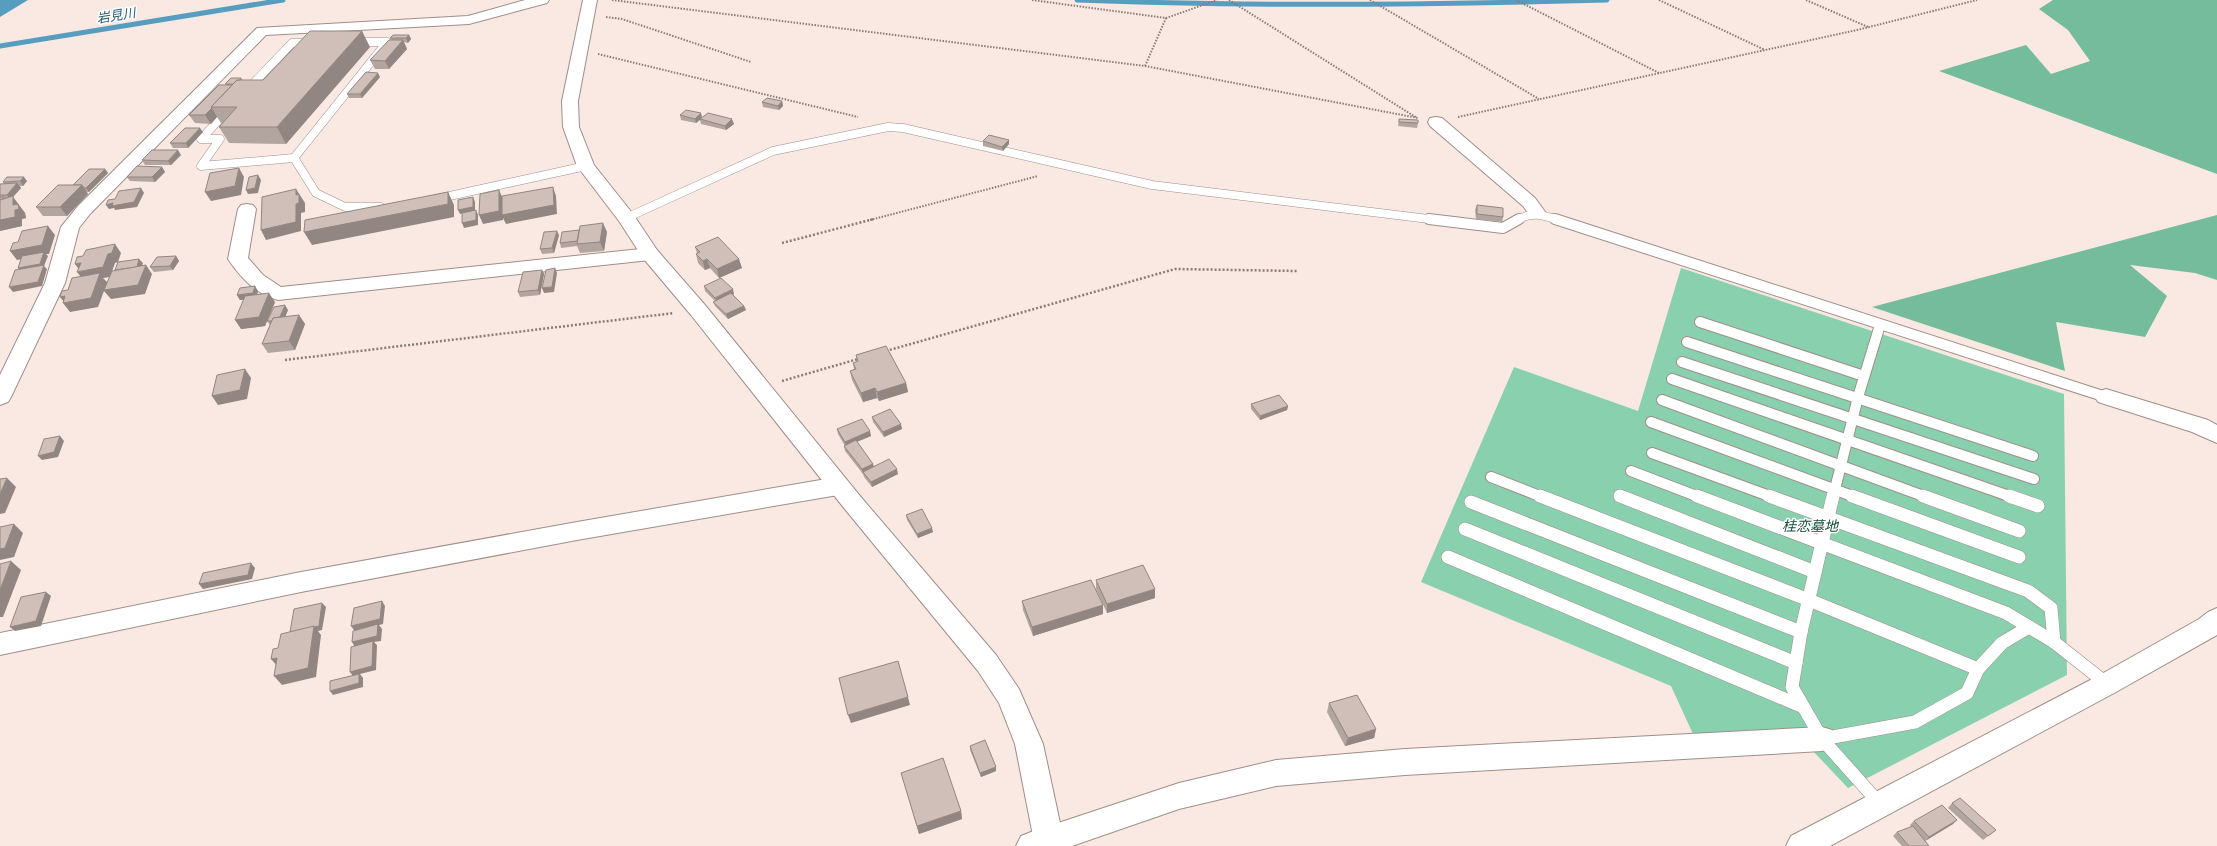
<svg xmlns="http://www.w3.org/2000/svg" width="2217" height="846" font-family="'Libre Baskerville','Noto Sans JP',serif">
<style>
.green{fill:#89d0af}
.forest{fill:#74bc9b}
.water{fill:#579dbf}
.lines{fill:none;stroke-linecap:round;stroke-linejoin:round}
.stream{stroke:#579dbf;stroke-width:5}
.lane-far2-casing{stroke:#9e8f88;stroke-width:9}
.lane-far1-casing{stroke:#9e8f88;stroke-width:12}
.lane-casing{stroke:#9e8f88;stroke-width:14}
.street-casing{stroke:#9e8f88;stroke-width:2}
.secondary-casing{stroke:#9e8f88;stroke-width:2}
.path-far1{stroke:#877c77;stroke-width:2;stroke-dasharray:1.5 1.5;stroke-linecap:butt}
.path{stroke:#877c77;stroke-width:2.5;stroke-dasharray:2 2;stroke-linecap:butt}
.lane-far2{stroke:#fff;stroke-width:8}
.lane-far1{stroke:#fff;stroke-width:10}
.lane{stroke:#fff;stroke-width:13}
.street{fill:#fff;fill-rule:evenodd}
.secondary{fill:#fff;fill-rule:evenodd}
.wall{fill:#b2a49e}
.shaded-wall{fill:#918681}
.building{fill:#cfbfb8;stroke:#918681}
.labels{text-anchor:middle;stroke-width:3;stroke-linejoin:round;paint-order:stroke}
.far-water-label{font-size:13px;font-style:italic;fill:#255b74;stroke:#fff}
.park-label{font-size:14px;font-style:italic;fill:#134d37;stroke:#fff}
</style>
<rect width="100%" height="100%" fill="#fae9e2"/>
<path class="green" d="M 1681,268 L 2064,394 L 2067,675 L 1848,788 L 1793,730 L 1693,734 L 1671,686 L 1421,582 L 1514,367 L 1638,411 Z"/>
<g class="forest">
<path d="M 2053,0 L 2217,0 L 2217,174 L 1939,71 L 2026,45 L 2051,74 L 2090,61 L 2068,30 L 2039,9 Z"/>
<path d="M 2217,215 L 2217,280 L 2195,273 L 2130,265 L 2167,296 L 2145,337 L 2056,322 L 2065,371 L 1872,307 Z"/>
</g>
<path class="water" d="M 0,0 L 28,0 L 0,17 Z"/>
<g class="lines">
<g class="stream">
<path d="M 1077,0 C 1254,7 1430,5 1607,0"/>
<path d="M 0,46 L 283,0"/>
</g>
<defs>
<g id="lane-far2">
<path d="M 354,42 L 387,42 L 294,158 L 316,193 L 345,207 L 381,207"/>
<path d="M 246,91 L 292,43 L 312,43"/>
<path d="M 229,109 L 201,139 L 220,139 L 201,166 L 294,158"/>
<path d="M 436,199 L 586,166"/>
<path d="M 626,218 L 773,151 L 888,127 L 903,128 L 1152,185 L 1437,220"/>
<path d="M 1517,220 C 1533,211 1542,215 1558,220"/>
</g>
<g id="lane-far1">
<path d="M 1429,219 L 1503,228 L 1519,219"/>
<path d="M 1555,219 L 2106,397"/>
<path d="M 1700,322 L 1864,376"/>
<path d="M 1687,342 L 2033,456"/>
<path d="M 1682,362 L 2034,479"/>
<path d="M 1672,379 L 2012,497"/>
<path d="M 1662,400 L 1926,497"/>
<path d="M 1651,422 L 1855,497"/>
<path d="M 1652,453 L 1772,497"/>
<path d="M 1631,471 L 1699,497"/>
<path d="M 1491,477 L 1542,497"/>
<path d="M 1620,496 L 1622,497"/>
<path d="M 1833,497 L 1858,397 L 1880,325"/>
</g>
<g id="lane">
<path d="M 1540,496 L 1809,600 L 1978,669"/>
<path d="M 1620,496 L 1815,572"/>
<path d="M 1697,496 L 2006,613 L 2054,642 L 2107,684"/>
<path d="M 1769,496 L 2028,591 L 2051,608 L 2054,642"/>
<path d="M 1833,496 L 1801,632 L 1792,687 L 1822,739 L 1879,803"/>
<path d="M 1852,496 L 2019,557"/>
<path d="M 1923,496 L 2019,531"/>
<path d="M 2009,496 L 2038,506"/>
<path d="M 1471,502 L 1801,632"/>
<path d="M 1465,529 L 1796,663"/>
<path d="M 1448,557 L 1801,706"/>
<path d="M 1822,739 L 1915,722 L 1967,693 L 1978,669 L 2002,643 L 2029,627"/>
</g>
<g id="street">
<path d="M 525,0 L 549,0 L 547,3 L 469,24 L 266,35 L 90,214 L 79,228 L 65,283 L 11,397 L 8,402 L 0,405 L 0,375 L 45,283 L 61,227 L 78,206 L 257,28 L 468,16 Z"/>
<path d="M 1436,117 L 1442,118 L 1535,198 L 1546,213 L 1543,217 L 1537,218 L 1531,217 L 1523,206 L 1430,126 L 1428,122 L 1430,118 Z"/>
<path d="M 247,204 L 253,205 L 256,209 L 248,258 L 263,275 L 281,287 L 650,248 L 657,250 L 660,254 L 657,258 L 650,260 L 278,300 C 257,295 240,277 228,259 L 238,209 L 241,205 Z"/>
<path d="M 2106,389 L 2208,420 L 2217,425 L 2217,443 L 2192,432 L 2098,402 L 2095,397 L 2098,392 Z"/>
<path d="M 838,477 L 846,480 L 850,486 L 846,492 L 838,495 L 577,540 L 301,592 L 0,655 L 0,633 L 301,572 L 577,522 Z"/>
<path d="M 2217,608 L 2217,635 L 2116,692 L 1830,846 L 1786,846 L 1791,836 L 2098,676 L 2199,619 L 2208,612 Z"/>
<path d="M 1822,727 L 1832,730 L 1836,739 L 1832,748 L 1822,751 L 1405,775 L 1276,786 L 1179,809 L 1072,846 L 1016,846 L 1021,836 L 1031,832 L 1179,783 L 1276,760 L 1405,749 Z"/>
</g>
<path id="secondary" d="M 583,0 L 597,0 L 578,101 L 579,127 L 594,165 L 633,214 L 657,250 L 705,305 L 860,496 L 996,655 L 1019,689 L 1043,744 L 1065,846 L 1035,846 L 1015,744 L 999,703 L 978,671 L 844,508 L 691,315 L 643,258 L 619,221 L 577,166 L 563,127 L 562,101 Z"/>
</defs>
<use href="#lane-far2" class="lane-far2-casing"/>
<use href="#lane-far1" class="lane-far1-casing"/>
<use href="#lane" class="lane-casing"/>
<use href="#street" class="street-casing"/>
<use href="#secondary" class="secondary-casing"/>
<g class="path-far1">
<path d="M 612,0 L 1145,66 L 1418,118"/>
<path d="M 1032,0 L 1166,18 L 1217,0"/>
<path d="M 1229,0 L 1417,118"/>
<path d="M 1370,0 L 1539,99"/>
<path d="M 1516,0 L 1659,73"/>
<path d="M 1659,0 L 1765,50"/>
<path d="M 1806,0 L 1868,27"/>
<path d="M 606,17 L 622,19 L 751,62"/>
<path d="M 598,54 L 858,117"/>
<path d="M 1145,66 L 1166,18"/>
<path d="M 1458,117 L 1857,30 L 1977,0"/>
<path d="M 870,220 L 1038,176"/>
</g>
<g class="path">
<path d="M 782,243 L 874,219"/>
<path d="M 886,351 L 1175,269 L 1298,271"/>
<path d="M 285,360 L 674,313"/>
<path d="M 782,381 L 858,359"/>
</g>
<use href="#lane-far2" class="lane-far2"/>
<use href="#lane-far1" class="lane-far1"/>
<use href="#lane" class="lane"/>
<use href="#street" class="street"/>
<use href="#secondary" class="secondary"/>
</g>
<g class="wall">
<path d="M 409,35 L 411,39 L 408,43 L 404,42 L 407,49 L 389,69 L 375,69 L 370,60 L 391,40 L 390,38 Z"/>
<path d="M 370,47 L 286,144 L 229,143 L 219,127 L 222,123 L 221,123 L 217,117 L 211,124 L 195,123 L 189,115 L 225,85 L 241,78 L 243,80 L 263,80 Z"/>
<path d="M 380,77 L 362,98 L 349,98 L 347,94 Z"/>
<path d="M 782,101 L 783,106 L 779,110 L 763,107 L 762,102 Z"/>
<path d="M 701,113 L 702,118 L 734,124 L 726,130 L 701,124 L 700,120 L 696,123 L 681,120 L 680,115 Z"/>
<path d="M 1399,119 L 1418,123 L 1417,128 L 1398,126 Z"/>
<path d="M 203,132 L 188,148 L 173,148 L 170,143 Z"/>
<path d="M 983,141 L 1009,144 L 1003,151 L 983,146 Z"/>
<path d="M 181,155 L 171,165 L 145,165 L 142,160 Z"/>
<path d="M 162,167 L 165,172 L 155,182 L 130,181 L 127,177 Z"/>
<path d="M 105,169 L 108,173 L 89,192 L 87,192 L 88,194 L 67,216 L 43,216 L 36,207 L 73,185 Z"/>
<path d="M 27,181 L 23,186 L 20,186 L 21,188 L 13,197 L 25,213 L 26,218 L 22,219 L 22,226 L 0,231 L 0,184 L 4,184 L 3,182 Z"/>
<path d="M 1477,205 L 1503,217 L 1502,222 L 1476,219 L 1475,210 Z"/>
<path d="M 607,232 L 604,251 L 580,253 L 577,246 L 561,248 L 560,243 Z"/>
<path d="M 559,235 L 554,253 L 542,254 L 540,249 Z"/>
<path d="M 695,247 L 742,268 L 719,278 L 710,268 L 705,270 L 698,263 L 696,254 L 697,253 Z"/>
<path d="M 176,256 L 179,261 L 173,270 L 154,272 L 150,267 Z"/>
<path d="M 542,270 L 544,274 L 540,295 L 520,297 L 518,292 Z"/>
<path d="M 704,286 L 734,294 L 733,295 L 744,306 L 746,310 L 728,319 L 715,306 L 713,302 L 715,301 L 705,291 Z"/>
<path d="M 258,291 L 257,295 L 275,302 L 268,320 L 288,310 L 285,317 L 299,315 L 305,324 L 295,350 L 268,353 L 262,344 L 270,325 L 267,321 L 265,326 L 241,329 L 244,300 L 240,300 L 237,295 Z"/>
<path d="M 856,355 L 906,383 L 908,392 L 879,401 L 877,398 L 863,402 L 852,380 L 850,371 L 854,369 L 853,363 L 857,362 Z"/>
<path d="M 1251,404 L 1288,406 L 1287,410 L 1260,420 L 1251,409 Z"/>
<path d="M 872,417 L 902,429 L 884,437 L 873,422 Z"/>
<path d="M 837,429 L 871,436 L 857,442 L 873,464 L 874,467 L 898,474 L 872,487 L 864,477 L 863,474 L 845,451 L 844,446 L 845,446 L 838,434 Z"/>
<path d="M 906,515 L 933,532 L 918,538 L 907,520 Z"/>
<path d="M 1096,580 L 1155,598 L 1107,613 L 1096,589 Z"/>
<path d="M 1022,601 L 1103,614 L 1033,636 L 1023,610 Z"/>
<path d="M 1329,703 L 1376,729 L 1374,738 L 1345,746 L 1327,712 Z"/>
<path d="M 970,746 L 996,767 L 996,771 L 981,777 L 970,750 Z"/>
<path d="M 901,773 L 961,811 L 962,819 L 919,834 Z"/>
<path d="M 1952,803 L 1996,830 L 1983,840 L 1948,808 Z"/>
<path d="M 1914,821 L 1953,824 L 1925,841 L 1929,846 L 1902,846 L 1893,836 L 1897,832 L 1911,827 L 1910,825 Z"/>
</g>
<g class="shaded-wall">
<path d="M 362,31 L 370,47 L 286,144 L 277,127 Z"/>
<path d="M 409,35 L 411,39 L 408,43 L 406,38 Z"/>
<path d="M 403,40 L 407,49 L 389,69 L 385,61 Z"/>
<path d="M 378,73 L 380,77 L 362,98 L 360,94 Z"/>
<path d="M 782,101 L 783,106 L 779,110 L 778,106 Z"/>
<path d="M 212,108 L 217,117 L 211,124 L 205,115 Z"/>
<path d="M 701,113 L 702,118 L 696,123 L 695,119 Z"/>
<path d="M 732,119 L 734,124 L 726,130 L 725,126 Z"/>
<path d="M 200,128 L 203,132 L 188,148 L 186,143 Z"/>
<path d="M 1009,140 L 1009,144 L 1003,151 L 1002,147 Z"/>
<path d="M 178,150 L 181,155 L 171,165 L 168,161 Z"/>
<path d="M 162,167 L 165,172 L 155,182 L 152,177 Z"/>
<path d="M 239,168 L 244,177 L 241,195 L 211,201 L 205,192 Z"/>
<path d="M 105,169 L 108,173 L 89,192 L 86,188 Z"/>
<path d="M 258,175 L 261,180 L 258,193 L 248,194 L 246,190 Z"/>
<path d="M 24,177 L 27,181 L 23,186 L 20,181 Z"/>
<path d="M 17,183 L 21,188 L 13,197 L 25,213 L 26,218 L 22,219 L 22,226 L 0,231 L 0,220 L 13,205 L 10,199 L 7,195 Z"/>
<path d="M 82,185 L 88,194 L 67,216 L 60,207 Z"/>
<path d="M 553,187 L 556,196 L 557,214 L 506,224 L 503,218 L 503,220 L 483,224 L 479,215 L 499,190 L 503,199 Z"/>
<path d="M 141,188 L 144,193 L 137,207 L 115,210 L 114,208 L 109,209 L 106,205 Z"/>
<path d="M 296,189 L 305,203 L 305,212 L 301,213 L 301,231 L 266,240 L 261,230 L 296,195 Z"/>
<path d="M 448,192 L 454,205 L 454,217 L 312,245 L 304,232 Z"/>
<path d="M 473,197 L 475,202 L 475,211 L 460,214 L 458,210 Z"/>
<path d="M 476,210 L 478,215 L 478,225 L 464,228 L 462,223 Z"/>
<path d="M 603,223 L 607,232 L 604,251 L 600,242 Z"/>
<path d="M 48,226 L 55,235 L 49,254 L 46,254 L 48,256 L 44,266 L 47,269 L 42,286 L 13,292 L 9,287 L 22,273 L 18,268 L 43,255 L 17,260 L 10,251 Z"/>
<path d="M 557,231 L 559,235 L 554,253 L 552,248 Z"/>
<path d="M 115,244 L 121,253 L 118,262 L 115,263 L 110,277 L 103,278 L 107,282 L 146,265 L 152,274 L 145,294 L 111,299 L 104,291 L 98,307 L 70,312 L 63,303 L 64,302 L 60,297 L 84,281 L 77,272 L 81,272 L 75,264 L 108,254 Z"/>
<path d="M 176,256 L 179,261 L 173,270 L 170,266 Z"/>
<path d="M 139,259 L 143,263 L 140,273 L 118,276 Z"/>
<path d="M 707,259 L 710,268 L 705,270 L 703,261 Z"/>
<path d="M 739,259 L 742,268 L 719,278 L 717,269 Z"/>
<path d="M 555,268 L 557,273 L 554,292 L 544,293 L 542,288 Z"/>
<path d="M 542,270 L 544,274 L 540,295 L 538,290 Z"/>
<path d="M 255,286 L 258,291 L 256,298 L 240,300 L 237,295 Z"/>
<path d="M 733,289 L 734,294 L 717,302 L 715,298 Z"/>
<path d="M 269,293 L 275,302 L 265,326 L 241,329 L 235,320 Z"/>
<path d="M 285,305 L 288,310 L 282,324 L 279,320 Z"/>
<path d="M 744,306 L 746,310 L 728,319 L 726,314 Z"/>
<path d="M 299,315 L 305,324 L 295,350 L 289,341 Z"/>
<path d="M 245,369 L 251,378 L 247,399 L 218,405 L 212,396 Z"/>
<path d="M 906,383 L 908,392 L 879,401 L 877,392 Z"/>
<path d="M 875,388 L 877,398 L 863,402 L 861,393 Z"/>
<path d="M 1288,406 L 1287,410 L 1260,420 L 1260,416 Z"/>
<path d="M 901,424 L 902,429 L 884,437 L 883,432 Z"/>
<path d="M 870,431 L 871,436 L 846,446 L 845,442 Z"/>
<path d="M 60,436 L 64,441 L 58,457 L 42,460 L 38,456 Z"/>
<path d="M 873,464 L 874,468 L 863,472 L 863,474 L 862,469 Z"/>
<path d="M 897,469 L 898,474 L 872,487 L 871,482 Z"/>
<path d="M 7,478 L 16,487 L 5,513 L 0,514 L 0,494 Z"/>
<path d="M 14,524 L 23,533 L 14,557 L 0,560 L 0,549 Z"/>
<path d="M 932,528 L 933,532 L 918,538 L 917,534 Z"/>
<path d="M 11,561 L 21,570 L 3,617 L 0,617 L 0,590 Z"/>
<path d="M 251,563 L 255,568 L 252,579 L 203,589 L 199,584 Z"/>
<path d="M 1155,589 L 1155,598 L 1107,613 L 1107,604 Z"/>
<path d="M 46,592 L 51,596 L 41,626 L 15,631 L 10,627 Z"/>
<path d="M 382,601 L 385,606 L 383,624 L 379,625 L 382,629 L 381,641 L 374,642 L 377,645 L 376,670 L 360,674 L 363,678 L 363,687 L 333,695 L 330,691 L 353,676 L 350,672 L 355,647 L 352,642 L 354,630 L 351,626 Z"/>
<path d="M 322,603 L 326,607 L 322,630 L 318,631 L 321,635 L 316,677 L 282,685 L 274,676 L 294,637 Z"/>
<path d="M 1103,605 L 1103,614 L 1033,636 L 1032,627 Z"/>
<path d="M 277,658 L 279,668 L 271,659 Z"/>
<path d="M 908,697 L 910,705 L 851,723 L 848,715 Z"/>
<path d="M 1376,729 L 1374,738 L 1345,746 L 1348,738 Z"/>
<path d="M 996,767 L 996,771 L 981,777 L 980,773 Z"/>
<path d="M 961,811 L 962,819 L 919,834 L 917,826 Z"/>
<path d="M 1957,820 L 1953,824 L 1925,841 L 1929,837 Z"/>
</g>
<g class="building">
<path d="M 310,31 L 362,31 L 277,127 L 219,127 L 237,107 L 211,107 L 237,80 L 263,80 Z"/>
<path d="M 393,35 L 409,35 L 406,38 L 390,38 Z"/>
<path d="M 389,40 L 403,40 L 385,61 L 370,60 Z"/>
<path d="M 366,72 L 378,73 L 360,94 L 347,94 Z"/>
<path d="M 231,78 L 241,78 L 240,80 L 237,80 L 233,84 L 225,84 Z"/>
<path d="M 219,85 L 232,85 L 211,107 L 212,108 L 205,115 L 189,115 Z"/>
<path d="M 767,98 L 782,101 L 778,106 L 762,102 Z"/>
<path d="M 686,110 L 701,113 L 695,119 L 680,115 Z"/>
<path d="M 708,113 L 732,119 L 725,126 L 700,119 Z"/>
<path d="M 1399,119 L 1418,120 L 1418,123 L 1399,122 Z"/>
<path d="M 185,128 L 200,128 L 186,143 L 170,143 Z"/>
<path d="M 989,135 L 1009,140 L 1002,147 L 983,141 Z"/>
<path d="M 152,150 L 178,150 L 168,161 L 142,160 Z"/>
<path d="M 137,166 L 162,167 L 152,177 L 127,177 Z"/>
<path d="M 239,168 L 235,186 L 205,192 L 210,173 Z"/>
<path d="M 89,169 L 105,169 L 86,188 L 84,188 L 82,185 L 73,185 Z"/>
<path d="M 258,175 L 255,188 L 246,190 L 249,177 Z"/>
<path d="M 7,177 L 24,177 L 20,181 L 3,182 Z"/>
<path d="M 17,183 L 7,195 L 0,195 L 0,184 Z"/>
<path d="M 58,185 L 82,185 L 60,207 L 36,207 Z"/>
<path d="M 553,187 L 554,205 L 502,215 L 502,196 Z"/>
<path d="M 141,188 L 134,202 L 112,206 L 113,203 L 106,205 L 108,200 L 115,199 L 119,191 Z"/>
<path d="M 296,189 L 296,195 L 299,194 L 299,203 L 296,204 L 296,222 L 261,230 L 262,197 Z"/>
<path d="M 499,190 L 499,211 L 479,215 L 480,194 Z"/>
<path d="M 448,192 L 448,204 L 304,232 L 305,220 Z"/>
<path d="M 13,196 L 13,205 L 18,204 L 19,209 L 15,210 L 15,217 L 0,220 L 0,200 Z"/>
<path d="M 0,197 L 4,197 L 2,199 L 0,200 Z"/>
<path d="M 473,197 L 473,207 L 458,210 L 458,200 Z"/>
<path d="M 1477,205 L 1503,208 L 1503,217 L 1477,214 Z"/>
<path d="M 476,210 L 476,220 L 462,223 L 462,213 Z"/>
<path d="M 603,223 L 600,242 L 577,244 L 580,226 Z"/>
<path d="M 48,226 L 42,245 L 10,251 L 13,243 L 18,242 L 22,231 Z"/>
<path d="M 579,230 L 577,241 L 560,243 L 562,232 Z"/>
<path d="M 557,231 L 552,248 L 540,249 L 544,232 Z"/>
<path d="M 718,237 L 739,259 L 717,269 L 707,259 L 703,261 L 696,254 L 700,252 L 695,247 Z"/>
<path d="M 115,244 L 112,253 L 108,254 L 103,267 L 77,272 L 81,263 L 75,264 L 77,257 L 83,256 L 86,250 Z"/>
<path d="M 44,252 L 40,264 L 18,268 L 22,256 Z"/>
<path d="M 176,256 L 170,266 L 150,267 L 157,257 Z"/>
<path d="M 139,259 L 137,267 L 115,270 L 118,262 Z"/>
<path d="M 44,265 L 38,282 L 9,287 L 15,270 Z"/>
<path d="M 146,265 L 138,285 L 104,290 L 112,271 Z"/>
<path d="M 555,268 L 552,287 L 542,288 L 546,270 Z"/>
<path d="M 542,270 L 538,290 L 518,292 L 523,272 Z"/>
<path d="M 100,273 L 91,298 L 63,303 L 65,296 L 60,297 L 62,291 L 68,290 L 72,278 Z"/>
<path d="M 721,278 L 733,289 L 715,298 L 704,286 Z"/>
<path d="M 255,286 L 253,293 L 237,295 L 240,288 Z"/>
<path d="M 269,293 L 259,317 L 235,320 L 245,296 Z"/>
<path d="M 731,293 L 744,306 L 726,314 L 713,302 Z"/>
<path d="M 285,305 L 280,317 L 273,318 L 272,321 L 267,321 L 274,307 Z"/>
<path d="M 299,315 L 289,341 L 262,344 L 273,318 Z"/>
<path d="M 886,346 L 906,383 L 877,392 L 875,388 L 861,393 L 850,371 L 856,369 L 853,363 L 858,361 L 856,355 Z"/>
<path d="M 245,369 L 240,390 L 212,396 L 217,375 Z"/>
<path d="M 1279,395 L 1288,406 L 1260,416 L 1251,404 Z"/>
<path d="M 890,409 L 901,424 L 883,432 L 872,417 Z"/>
<path d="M 862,419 L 870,431 L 845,442 L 837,429 Z"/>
<path d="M 60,436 L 54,452 L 38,456 L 44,439 Z"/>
<path d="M 856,440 L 873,464 L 862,469 L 844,446 Z"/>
<path d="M 889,459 L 897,469 L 871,482 L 863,472 Z"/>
<path d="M 7,478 L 0,494 L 0,479 Z"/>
<path d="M 922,509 L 932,528 L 917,534 L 906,515 Z"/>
<path d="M 14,524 L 5,548 L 0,549 L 0,527 Z"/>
<path d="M 11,561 L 0,590 L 0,564 Z"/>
<path d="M 251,563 L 248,575 L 199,584 L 203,573 Z"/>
<path d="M 1143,565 L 1155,589 L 1107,604 L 1096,580 Z"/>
<path d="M 1091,580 L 1103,605 L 1032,627 L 1022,601 Z"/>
<path d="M 46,592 L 36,621 L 10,627 L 21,597 Z"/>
<path d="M 382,601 L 380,619 L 351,626 L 354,608 Z"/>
<path d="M 322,603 L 319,626 L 290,632 L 294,609 Z"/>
<path d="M 378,624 L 377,636 L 352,642 L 353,631 Z"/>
<path d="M 314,626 L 308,668 L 274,676 L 277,658 L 271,659 L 273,649 L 278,648 L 281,634 Z"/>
<path d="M 373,641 L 372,666 L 350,672 L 351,647 Z"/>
<path d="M 898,661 L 908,697 L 848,715 L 839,678 Z"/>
<path d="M 359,674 L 359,683 L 330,691 L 330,681 Z"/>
<path d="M 1357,695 L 1376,729 L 1348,738 L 1329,703 Z"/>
<path d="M 985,740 L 996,767 L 980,773 L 970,746 Z"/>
<path d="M 943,758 L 961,811 L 917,826 L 901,773 Z"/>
<path d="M 1960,798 L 1996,830 L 1988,836 L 1952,803 Z"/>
<path d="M 1942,805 L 1957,820 L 1929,837 L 1914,821 Z"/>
<path d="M 1913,826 L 1929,846 L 1909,846 L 1897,832 Z"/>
</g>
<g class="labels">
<g class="far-water-label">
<text transform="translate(116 15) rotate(-9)" y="5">岩見川</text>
</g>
<g class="park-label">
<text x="1810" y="531">桂恋墓地</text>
</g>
</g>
</svg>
